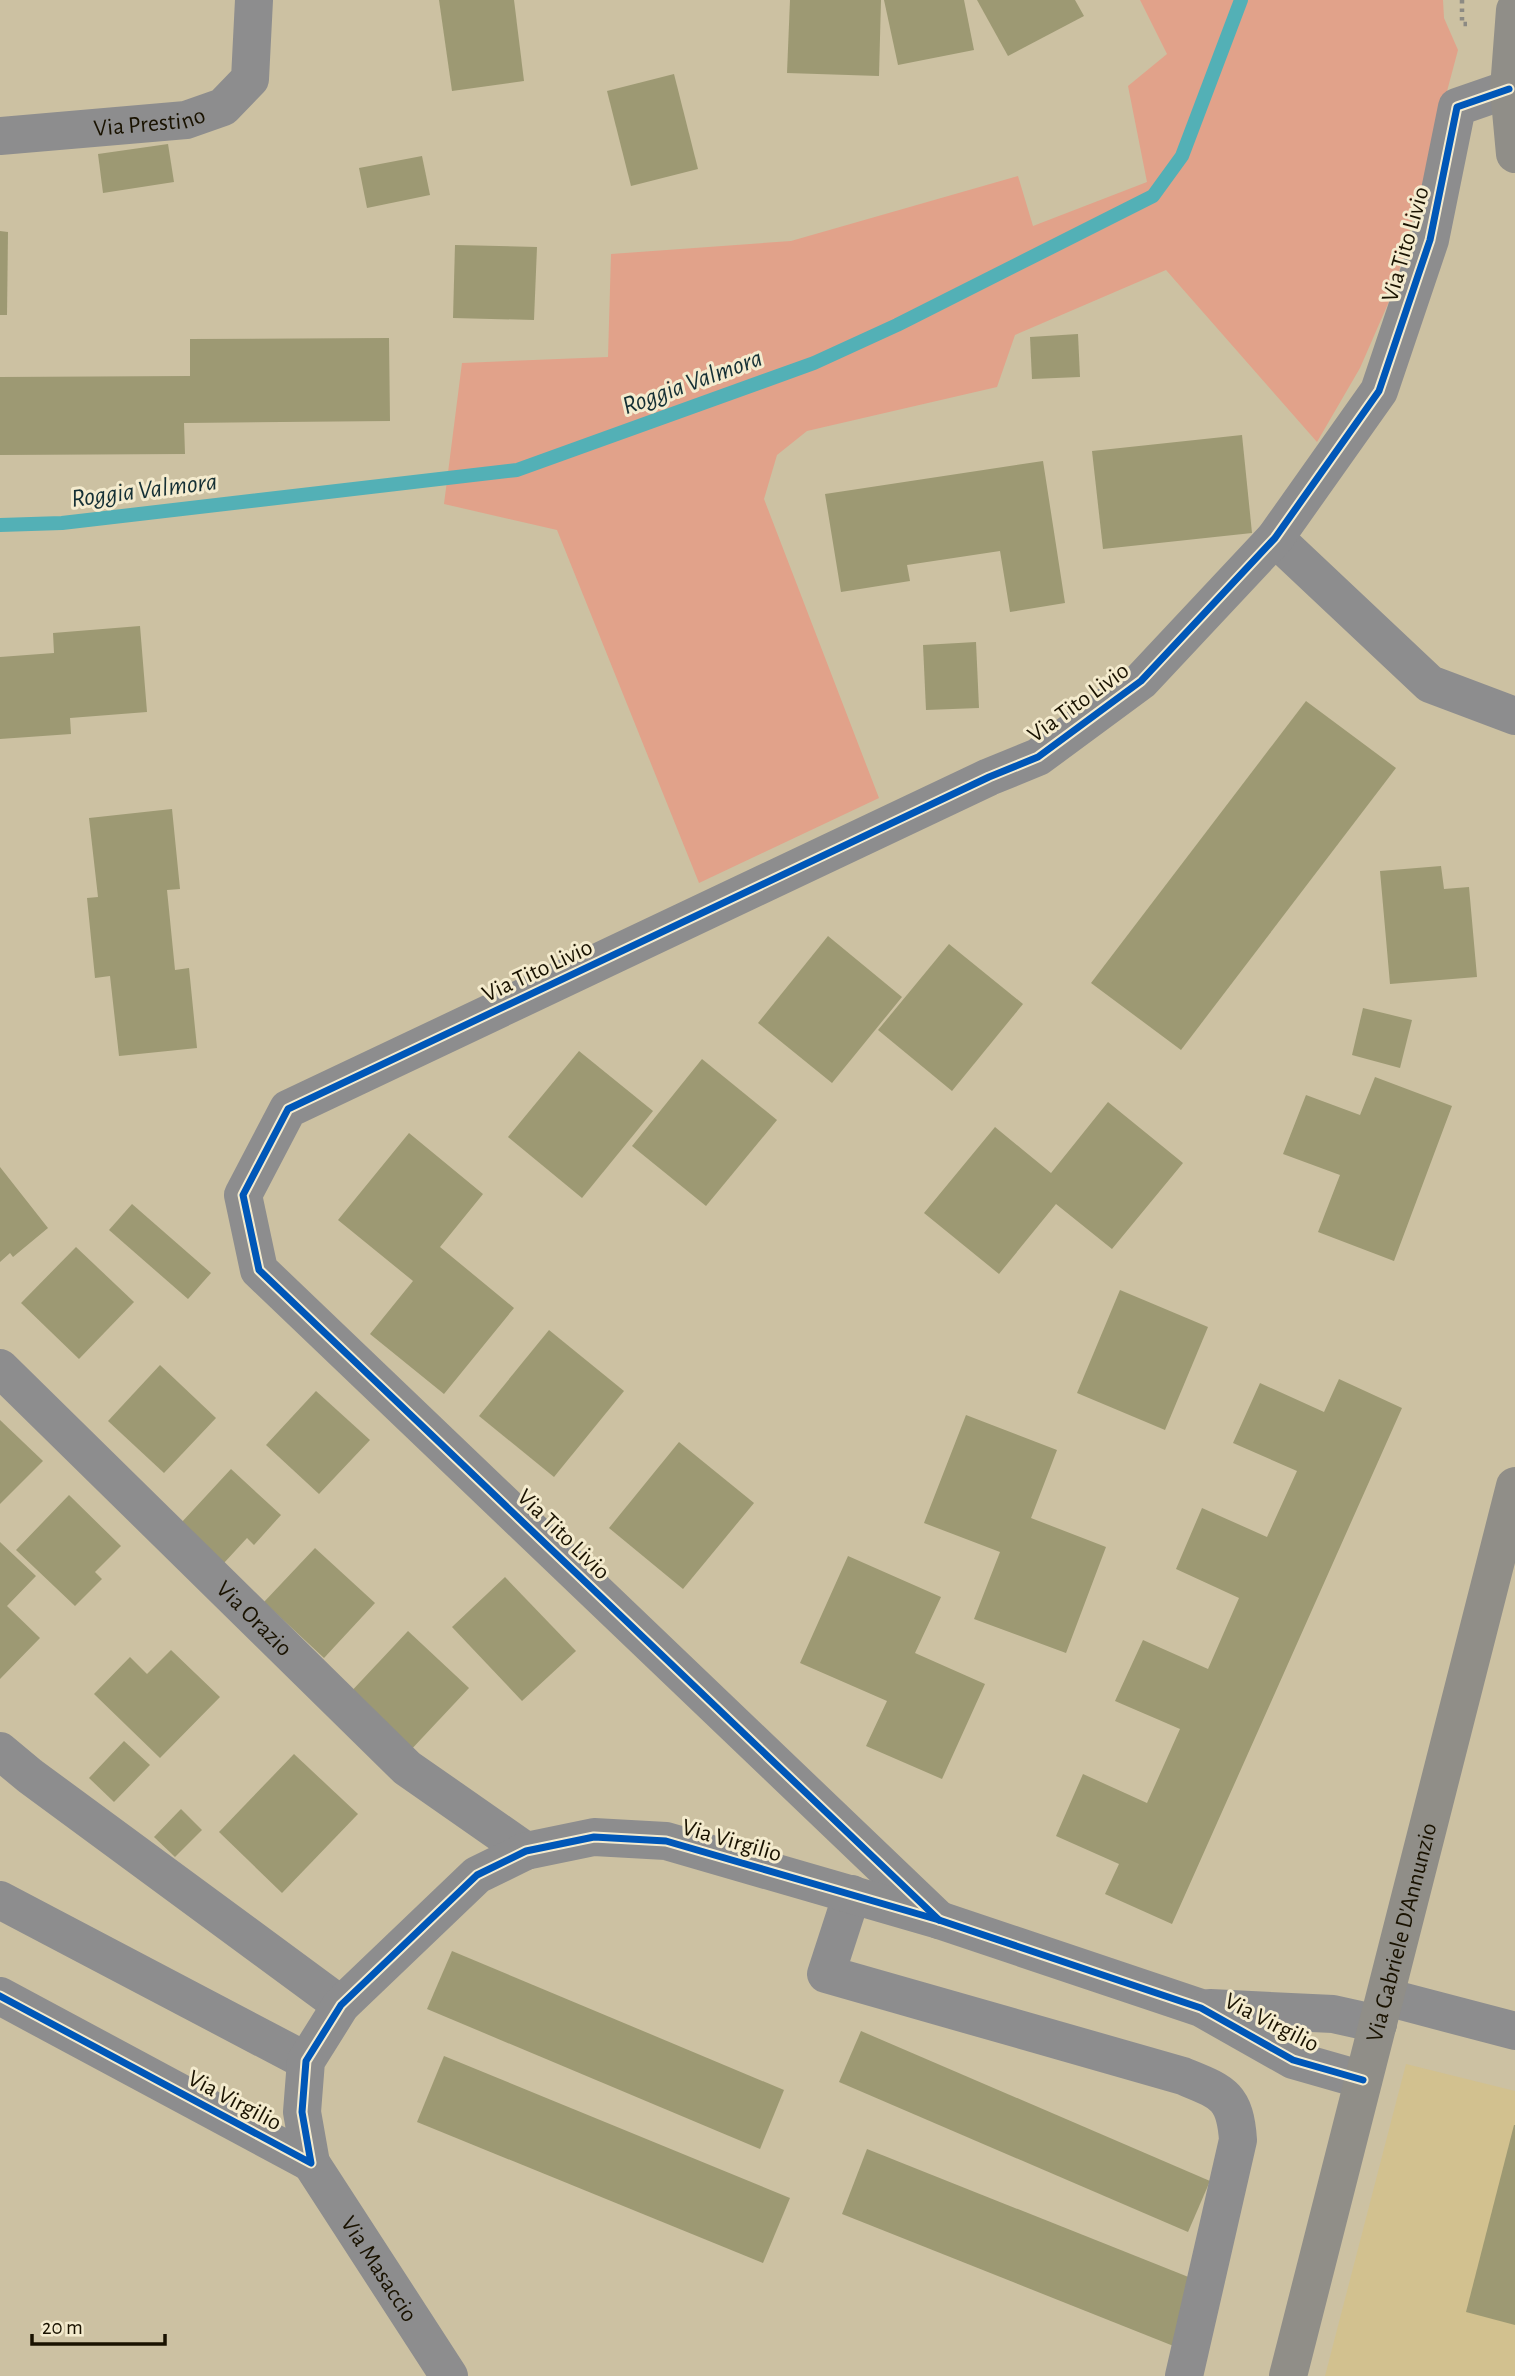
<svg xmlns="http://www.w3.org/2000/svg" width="1515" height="2376" font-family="'Alegreya Sans',sans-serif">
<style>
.built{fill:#d2c18f}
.green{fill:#e1a28a}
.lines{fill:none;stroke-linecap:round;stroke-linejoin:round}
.stream{stroke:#53b0b6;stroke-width:14}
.building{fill:#9d9973}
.path{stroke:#8c8a83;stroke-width:4.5;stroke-dasharray:3.5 5;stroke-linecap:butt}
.minor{stroke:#8d8d8e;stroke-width:38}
.major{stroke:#908e88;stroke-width:38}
.cycleway-casing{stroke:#f4ebce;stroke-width:11}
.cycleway{stroke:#0057b8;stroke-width:7}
.labels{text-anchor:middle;stroke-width:6;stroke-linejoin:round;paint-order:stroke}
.street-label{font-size:24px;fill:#191200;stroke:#f4ebce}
.water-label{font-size:26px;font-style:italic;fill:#153035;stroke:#f4ebce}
</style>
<rect width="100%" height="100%" fill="#ccc1a2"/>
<path class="built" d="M 1406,2064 L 1515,2091 L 1515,2376 L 1325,2376 Z"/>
<path class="green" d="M 1140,0 L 1443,0 L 1444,18 L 1458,50 L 1394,290 L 1360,368 L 1317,442 L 1166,270 L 1015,335 L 997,387 L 807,431 L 777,455 L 764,499 L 879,798 L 699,883 L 557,530 L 444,504 L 462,363 L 608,357 L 611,254 L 791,241 L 1018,176 L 1033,226 L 1147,182 L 1128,86 L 1167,54 Z"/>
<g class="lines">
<path class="stream" d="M 0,525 L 62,523 L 517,470 L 814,363 L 897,325 L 1153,196 L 1182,156 L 1241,0"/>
</g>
<g class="building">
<path d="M 439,0 L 514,0 L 524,81 L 452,91 Z"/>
<path d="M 790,0 L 881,0 L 879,76 L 787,73 Z"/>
<path d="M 884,0 L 964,0 L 974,50 L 898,65 Z"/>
<path d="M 977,0 L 1075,0 L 1084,16 L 1008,56 Z"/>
<path d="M 674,74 L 698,169 L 631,186 L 607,91 Z"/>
<path d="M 168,144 L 174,182 L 103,193 L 98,154 Z"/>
<path d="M 422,156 L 430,195 L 367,208 L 359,168 Z"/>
<path d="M 0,231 L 8,232 L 7,315 L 0,315 Z"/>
<path d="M 455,245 L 537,247 L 534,320 L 453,318 Z"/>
<path d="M 1078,334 L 1080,377 L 1032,379 L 1030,337 Z"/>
<path d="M 389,338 L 390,421 L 184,423 L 185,454 L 0,455 L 0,377 L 190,376 L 190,339 Z"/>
<path d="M 1242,435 L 1252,533 L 1103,549 L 1092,451 Z"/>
<path d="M 1043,461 L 1065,603 L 1010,612 L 1000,551 L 907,565 L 910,581 L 841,592 L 825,494 Z"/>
<path d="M 140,626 L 147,712 L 70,718 L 71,734 L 0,739 L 0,657 L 54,653 L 53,633 Z"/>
<path d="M 976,642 L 979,708 L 926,710 L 923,645 Z"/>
<path d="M 1306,701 L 1396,768 L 1181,1050 L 1091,983 Z"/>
<path d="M 172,809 L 180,889 L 167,890 L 175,970 L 189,968 L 197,1048 L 119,1056 L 110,976 L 95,978 L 87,898 L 98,897 L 89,818 Z"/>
<path d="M 1441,866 L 1444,889 L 1469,887 L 1477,977 L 1390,984 L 1380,871 Z"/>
<path d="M 828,936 L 902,997 L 832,1083 L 758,1023 Z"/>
<path d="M 949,944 L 1023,1004 L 952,1091 L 878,1030 Z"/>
<path d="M 1363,1008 L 1412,1020 L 1400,1068 L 1352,1055 Z"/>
<path d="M 579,1051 L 653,1111 L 582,1198 L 508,1137 Z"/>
<path d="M 702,1059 L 777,1120 L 706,1206 L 632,1146 Z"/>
<path d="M 1375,1077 L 1452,1106 L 1394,1261 L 1318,1232 L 1340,1175 L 1283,1154 L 1306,1095 L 1360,1115 Z"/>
<path d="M 1108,1102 L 1183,1163 L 1112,1249 L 1056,1204 L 999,1274 L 924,1213 L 995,1127 L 1051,1173 Z"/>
<path d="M 409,1133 L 483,1194 L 440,1247 L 514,1308 L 444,1394 L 370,1334 L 413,1281 L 338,1220 Z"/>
<path d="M 0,1167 L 48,1228 L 13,1257 L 10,1253 L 0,1262 Z"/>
<path d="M 132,1204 L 211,1273 L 188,1299 L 109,1230 Z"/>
<path d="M 76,1247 L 134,1302 L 79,1359 L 21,1303 Z"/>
<path d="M 1120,1290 L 1208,1327 L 1165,1430 L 1077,1393 Z"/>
<path d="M 549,1330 L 624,1391 L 554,1477 L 479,1416 Z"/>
<path d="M 160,1365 L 216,1418 L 164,1473 L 108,1421 Z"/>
<path d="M 1339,1379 L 1402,1408 L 1172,1924 L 1105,1894 L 1119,1864 L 1056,1836 L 1083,1774 L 1147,1803 L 1180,1729 L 1115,1701 L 1143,1640 L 1208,1669 L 1239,1598 L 1176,1569 L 1202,1508 L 1267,1537 L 1297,1471 L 1233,1443 L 1260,1383 L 1324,1412 Z"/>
<path d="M 316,1391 L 370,1440 L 319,1494 L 266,1445 Z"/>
<path d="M 966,1415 L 1057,1450 L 1031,1518 L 1106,1547 L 1066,1653 L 974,1619 L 1000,1552 L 924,1523 Z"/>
<path d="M 0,1420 L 43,1461 L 0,1504 Z"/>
<path d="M 679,1442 L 754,1503 L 683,1589 L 609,1528 Z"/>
<path d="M 231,1469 L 281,1515 L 254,1545 L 247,1538 L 224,1563 L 181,1523 Z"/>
<path d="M 69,1495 L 121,1546 L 95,1572 L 102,1579 L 75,1606 L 16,1550 Z"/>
<path d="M 0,1542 L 36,1576 L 7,1606 L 40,1638 L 0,1679 Z"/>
<path d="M 315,1548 L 375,1603 L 324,1658 L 264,1602 Z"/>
<path d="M 848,1556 L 941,1597 L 915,1653 L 985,1684 L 942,1779 L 866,1746 L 887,1701 L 800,1663 Z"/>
<path d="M 505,1577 L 576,1651 L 522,1701 L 452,1627 Z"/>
<path d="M 408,1631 L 469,1688 L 408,1753 L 347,1696 Z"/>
<path d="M 171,1650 L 220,1697 L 160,1758 L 94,1694 L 130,1657 L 147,1674 Z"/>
<path d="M 124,1741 L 150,1765 L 114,1802 L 89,1778 Z"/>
<path d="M 294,1754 L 358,1814 L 282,1893 L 219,1832 Z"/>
<path d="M 181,1809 L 202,1830 L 175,1857 L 154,1837 Z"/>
<path d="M 452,1951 L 784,2090 L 760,2149 L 427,2009 Z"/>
<path d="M 861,2031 L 1210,2181 L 1188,2232 L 839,2082 Z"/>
<path d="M 444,2056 L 790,2198 L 763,2263 L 417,2122 Z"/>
<path d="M 1514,2125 L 1515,2125 L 1515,2325 L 1466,2312 Z"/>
<path d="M 867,2149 L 1201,2282 L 1176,2347 L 842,2214 Z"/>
</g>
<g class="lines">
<path class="path" d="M 1462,0 L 1462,24 L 1472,24"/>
<g class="minor">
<path id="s1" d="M 0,136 L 186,120 L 223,107 L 250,79 L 254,0"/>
<path d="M 1275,538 L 1430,684 L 1515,716"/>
<path id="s2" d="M 0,1368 L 407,1768 L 526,1851"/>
<path d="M 0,1751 L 30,1776 L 341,2005"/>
<path d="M 852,1894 L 826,1974 L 1183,2076 C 1222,2092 1235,2095 1238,2140 L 1184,2376"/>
<path d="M 0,1900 L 306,2061"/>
<path d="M 939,1920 L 259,1270 L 243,1195 L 288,1109 L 989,777 L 1038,757 L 1141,681 L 1275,538 L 1379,391 L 1430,240 L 1457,107 L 1509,89"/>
<path d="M 0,1996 L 311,2163 L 302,2112 L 306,2061 L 341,2005 L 477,1875 L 526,1851 L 594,1837 L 666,1841 L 939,1920 L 1201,2008 L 1293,2060 L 1363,2080"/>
<path d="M 1386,1997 L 1515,2031"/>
<path d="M 1210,2008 L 1333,2014 L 1378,2024"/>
<path id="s3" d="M 311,2163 L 449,2376"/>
</g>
<g class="major">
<path d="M 1515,10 L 1509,89 L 1515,154"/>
<path id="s4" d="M 1288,2376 L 1515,1486"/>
</g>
<defs>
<g id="cycleway">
<path d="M 939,1920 L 259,1270 L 243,1195 L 288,1109 L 989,777 L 1038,757 L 1141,681 L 1275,538 L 1379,391 L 1430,240 L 1457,107 L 1509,89"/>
<path d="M 0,1996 L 311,2163 L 302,2112 L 306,2061 L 341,2005 L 477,1875 L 526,1851 L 594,1837 L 666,1841 L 939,1920 L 1201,2008 L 1293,2060 L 1363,2080"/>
</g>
</defs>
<use href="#cycleway" class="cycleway-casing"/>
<use href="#cycleway" class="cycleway"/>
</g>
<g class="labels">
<g class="street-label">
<text dy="8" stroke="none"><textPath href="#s1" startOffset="150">Via Prestino</textPath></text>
<text transform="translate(1405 244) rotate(-74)" y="8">Via Tito Livio</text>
<text transform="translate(1078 702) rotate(-36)" y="8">Via Tito Livio</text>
<text transform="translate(537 970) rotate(-25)" y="8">Via Tito Livio</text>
<text transform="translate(564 1534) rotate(44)" y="8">Via Tito Livio</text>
<text dy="8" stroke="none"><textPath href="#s2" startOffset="357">Via Orazio</textPath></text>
<text transform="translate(732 1840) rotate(16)" y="8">Via Virgilio</text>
<text dy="8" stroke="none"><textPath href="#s4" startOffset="458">Via Gabriele D'Annunzio</textPath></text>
<text transform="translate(1272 2022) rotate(27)" y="8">Via Virgilio</text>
<text transform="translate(235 2100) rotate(28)" y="8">Via Virgilio</text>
<text dy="8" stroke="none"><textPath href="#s3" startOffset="126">Via Masaccio</textPath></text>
</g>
<g class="water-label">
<text transform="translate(692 381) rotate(-20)" y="9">Roggia Valmora</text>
<text transform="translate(144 489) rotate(-7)" y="9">Roggia Valmora</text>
</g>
</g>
<path d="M32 2334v10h133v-10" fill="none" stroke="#191200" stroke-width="3.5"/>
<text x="42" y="2334" font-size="21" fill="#191200" stroke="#f4ebce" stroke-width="5" paint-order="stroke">20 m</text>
</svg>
